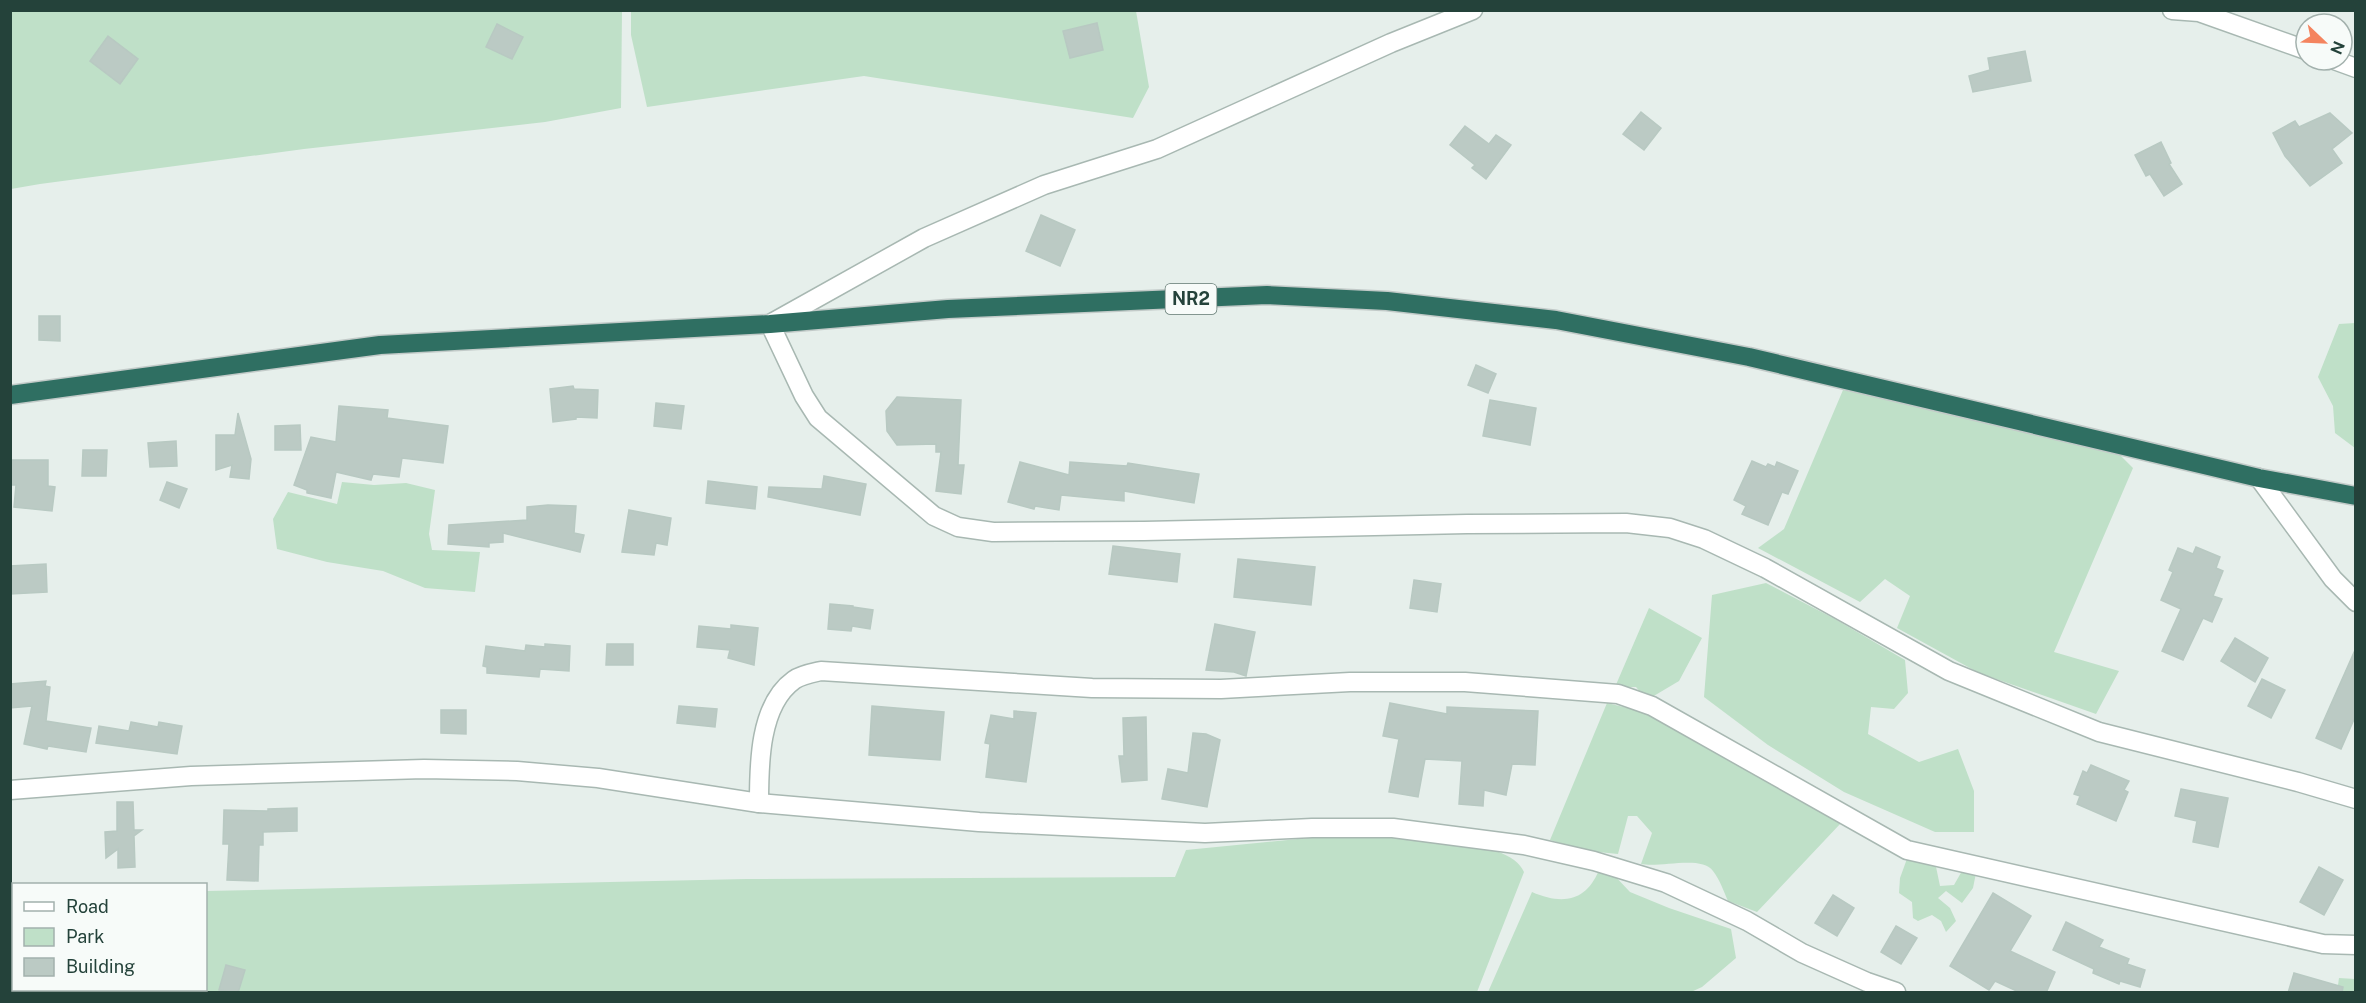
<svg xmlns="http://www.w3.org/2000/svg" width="2366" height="1003" font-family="'Public Sans',sans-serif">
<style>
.green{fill:#bfe0c8}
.building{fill:#bbcac4;stroke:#b8c9c2;stroke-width:1.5}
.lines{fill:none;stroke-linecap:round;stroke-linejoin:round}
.street-casing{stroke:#a8b8b2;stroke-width:21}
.highway-casing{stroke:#c2cac8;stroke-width:21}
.street{stroke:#fff;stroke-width:18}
.highway{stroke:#2f6f62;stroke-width:18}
.labels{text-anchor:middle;stroke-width:4.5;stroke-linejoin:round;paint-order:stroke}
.shield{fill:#f7fbf9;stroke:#637a73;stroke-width:1.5}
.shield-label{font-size:18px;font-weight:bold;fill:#24423a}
</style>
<rect width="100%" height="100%" fill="#e6efeb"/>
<g class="green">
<path d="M 11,11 L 622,11 L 621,108 L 545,122 L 304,149 L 40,184 L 11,189 Z"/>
<path d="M 631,11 L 1136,11 L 1149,87 L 1133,118 L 864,76 L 647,107 L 631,35 Z"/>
<path d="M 2355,323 L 2356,323 L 2355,448 L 2335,433 L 2333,406 L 2318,377 L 2339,324 Z"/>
<path d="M 1843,390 L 1990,418 L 2118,453 L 2133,468 L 2054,652 L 2119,671 L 2096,714 L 1979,673 L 1897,628 L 1910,596 L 1885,579 L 1860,602 L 1758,548 L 1784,529 Z"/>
<path d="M 342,482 L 374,485 L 406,483 L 435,490 L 429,534 L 432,550 L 480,552 L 475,592 L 425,588 L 383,571 L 327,562 L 277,549 L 273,519 L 288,492 L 337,504 Z"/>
<path d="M 1766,583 L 1835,619 L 1905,660 L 1908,693 L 1894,709 L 1871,707 L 1868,734 L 1919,762 L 1958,749 L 1974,791 L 1974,832 L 1935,832 L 1844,792 L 1768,745 L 1704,697 L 1712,595 Z"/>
<path d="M 1649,608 L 1702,638 L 1679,681 L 1647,700 L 1636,687 L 1615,687 Z"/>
<path d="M 1607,703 L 1660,716 L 1835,815 L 1841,823 L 1757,912 L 1728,901 C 1724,892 1720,880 1713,871 C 1702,855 1660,868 1641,864 L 1652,833 L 1637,816 L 1628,816 L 1618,854 L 1588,851 L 1550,840 Z"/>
<path d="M 1338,835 C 1374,835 1510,834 1524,872 L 1477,992 L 57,992 L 57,990 L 206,990 L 206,891 L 746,879 L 1175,877 L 1186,850 Z"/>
<path d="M 1908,856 L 1935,862 L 1940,886 L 1954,885 L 1962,871 L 1976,873 L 1973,888 L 1962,903 L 1946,891 L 1938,898 L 1950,908 L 1956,921 L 1946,932 L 1941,921 L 1932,915 L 1918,921 L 1913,918 L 1912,902 L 1899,893 L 1900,878 Z"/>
<path d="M 1599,870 L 1613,874 L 1630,892 L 1669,908 L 1731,929 L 1736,958 L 1702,987 L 1691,992 L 1488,992 L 1532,892 C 1562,905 1586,902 1599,870 Z"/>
<path d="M 11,895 L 14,895 L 13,977 L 10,976 Z"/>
<path d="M 2339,978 L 2355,979 L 2355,992 L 2337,992 Z"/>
</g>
<g class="building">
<path d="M 1097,23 L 1103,50 L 1070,58 L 1063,31 Z"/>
<path d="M 497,24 L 523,37 L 512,59 L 486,47 Z"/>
<path d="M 108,36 L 138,59 L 120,84 L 90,61 Z"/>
<path d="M 2025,51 L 2031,81 L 1973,92 L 1969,76 L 1990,70 L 1988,58 Z"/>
<path d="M 1641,112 L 1661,128 L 1644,150 L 1623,134 Z"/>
<path d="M 2330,113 L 2352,133 L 2332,149 L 2342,163 L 2310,186 L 2285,156 L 2273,133 L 2295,121 L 2299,127 Z"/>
<path d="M 1465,126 L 1489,144 L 1496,135 L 1511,145 L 1486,179 L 1472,168 L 1475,165 L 1450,145 Z"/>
<path d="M 2161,142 L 2171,163 L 2169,164 L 2182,184 L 2164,196 L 2150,174 L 2146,176 L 2135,155 Z"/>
<path d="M 1041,215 L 1075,230 L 1060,266 L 1026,251 Z"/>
<path d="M 39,316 L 60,316 L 60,341 L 39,340 Z"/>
<path d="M 1476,365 L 1496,374 L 1488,393 L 1468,385 Z"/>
<path d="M 573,386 L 574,389 L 598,390 L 597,418 L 576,417 L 576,419 L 553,422 L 550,389 Z"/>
<path d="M 897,397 L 961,400 L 958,465 L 964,465 L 961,494 L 936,491 L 941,452 L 936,452 L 936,444 L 897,445 L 887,431 L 886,411 Z"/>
<path d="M 1490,400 L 1536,408 L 1530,445 L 1483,436 Z"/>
<path d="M 656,403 L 684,406 L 681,429 L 654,426 Z"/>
<path d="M 339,406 L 388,410 L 387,418 L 448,426 L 443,463 L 402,458 L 399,477 L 373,474 L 371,480 L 336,472 L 331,498 L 307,493 L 307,490 L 294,485 L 311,437 L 336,442 Z"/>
<path d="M 238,413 L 251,459 L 249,479 L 230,477 L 232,465 L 216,470 L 216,435 L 235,435 Z"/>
<path d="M 300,425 L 301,450 L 275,450 L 275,426 Z"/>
<path d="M 176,441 L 177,466 L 150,467 L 148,443 Z"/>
<path d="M 83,450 L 107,450 L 106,476 L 82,476 Z"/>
<path d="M 10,460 L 48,460 L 48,486 L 55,487 L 52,511 L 14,507 L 16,485 L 10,485 Z"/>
<path d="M 1752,461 L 1766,467 L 1768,464 L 1775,467 L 1777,462 L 1798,471 L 1788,494 L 1782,492 L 1768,525 L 1742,514 L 1746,506 L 1734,500 Z"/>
<path d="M 1020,462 L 1069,475 L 1070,462 L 1127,466 L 1128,463 L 1199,474 L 1194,503 L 1124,491 L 1124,501 L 1061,495 L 1059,510 L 1035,506 L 1034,509 L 1008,502 Z"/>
<path d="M 824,476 L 866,484 L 860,515 L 768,497 L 769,487 L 822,489 Z"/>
<path d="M 708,481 L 757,487 L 755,509 L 706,503 Z"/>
<path d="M 167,482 L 187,489 L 179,508 L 160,500 Z"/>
<path d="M 548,505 L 576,506 L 574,533 L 584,535 L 580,552 L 503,533 L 503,542 L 489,543 L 489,547 L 448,544 L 449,525 L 527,520 L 527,507 Z"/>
<path d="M 629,510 L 671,518 L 667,545 L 656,543 L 654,555 L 622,552 Z"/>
<path d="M 1113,546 L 1180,554 L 1177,582 L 1109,574 Z"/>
<path d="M 2196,547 L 2220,557 L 2216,568 L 2223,571 L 2213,596 L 2222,599 L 2212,622 L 2203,618 L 2183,660 L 2162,651 L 2181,609 L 2161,600 L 2173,572 L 2169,570 L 2178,548 L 2193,554 Z"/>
<path d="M 1238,559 L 1315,567 L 1311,605 L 1234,597 Z"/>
<path d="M 46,564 L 47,592 L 10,594 L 10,566 Z"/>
<path d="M 1414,580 L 1441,584 L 1437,612 L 1410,608 Z"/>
<path d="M 830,604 L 853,606 L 853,607 L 873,610 L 870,629 L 852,626 L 851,631 L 828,629 Z"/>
<path d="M 1215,624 L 1255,632 L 1246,676 L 1234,672 L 1206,670 Z"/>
<path d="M 731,625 L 758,628 L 754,665 L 728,658 L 730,650 L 697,647 L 699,626 L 731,629 Z"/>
<path d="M 2235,638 L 2268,658 L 2255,682 L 2221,661 Z"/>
<path d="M 545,644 L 570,646 L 569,671 L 540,669 L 539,677 L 487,673 L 487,667 L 483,666 L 486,646 L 525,651 L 526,645 L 545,647 Z"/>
<path d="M 607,644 L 633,644 L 633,665 L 606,665 Z"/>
<path d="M 2355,650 L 2355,717 L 2341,749 L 2316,738 Z"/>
<path d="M 2262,679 L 2285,690 L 2271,718 L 2248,706 Z"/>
<path d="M 46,681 L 45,686 L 50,687 L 46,721 L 91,728 L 86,752 L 48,746 L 47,749 L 24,744 L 32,706 L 10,708 L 10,684 Z"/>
<path d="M 1390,703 L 1447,714 L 1447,707 L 1538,711 L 1535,765 L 1512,764 L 1506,795 L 1484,790 L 1483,806 L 1459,804 L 1462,761 L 1425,759 L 1418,797 L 1389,792 L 1399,739 L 1383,736 Z"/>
<path d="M 679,706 L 717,709 L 715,727 L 677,723 Z"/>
<path d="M 872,706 L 944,712 L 940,760 L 869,755 Z"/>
<path d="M 441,710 L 466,710 L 466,734 L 441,733 Z"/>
<path d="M 1014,711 L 1036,713 L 1026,782 L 986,777 L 990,744 L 985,743 L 991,715 L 1014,719 Z"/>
<path d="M 1146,717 L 1147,780 L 1122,782 L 1119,756 L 1124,756 L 1123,718 Z"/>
<path d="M 131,722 L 158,727 L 159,722 L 182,726 L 177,754 L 96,743 L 99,726 L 129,731 Z"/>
<path d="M 1193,733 L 1206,734 L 1220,740 L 1207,807 L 1162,799 L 1168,769 L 1188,773 Z"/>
<path d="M 2091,765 L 2129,781 L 2124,790 L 2128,792 L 2116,821 L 2077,804 L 2080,796 L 2074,794 L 2083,771 L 2087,773 Z"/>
<path d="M 2181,789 L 2228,798 L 2218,847 L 2193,842 L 2197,821 L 2175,816 Z"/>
<path d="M 117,802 L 133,802 L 134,830 L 142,830 L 134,836 L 135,867 L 118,868 L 118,849 L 106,858 L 105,832 L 117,831 Z"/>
<path d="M 297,808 L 297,831 L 263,832 L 263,845 L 259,845 L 258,881 L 227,880 L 229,844 L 223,844 L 224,810 L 268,811 L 268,809 Z"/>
<path d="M 2319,867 L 2343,880 L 2324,915 L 2300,902 Z"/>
<path d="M 1993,893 L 2031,916 L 2010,951 L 2055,972 L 2046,993 L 2021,993 L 1995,981 L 1989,990 L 1950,966 Z"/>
<path d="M 1833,895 L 1854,908 L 1837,936 L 1815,923 Z"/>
<path d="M 2066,922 L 2103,940 L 2099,947 L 2129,959 L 2127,964 L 2145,970 L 2140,987 L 2120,981 L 2119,984 L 2093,973 L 2094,969 L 2053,950 Z"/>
<path d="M 1896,926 L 1917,938 L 1901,964 L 1881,952 Z"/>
<path d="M 226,965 L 245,970 L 238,993 L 219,990 Z"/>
<path d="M 2294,973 L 2343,987 L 2342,993 L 2288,993 Z"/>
</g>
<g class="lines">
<defs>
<g id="street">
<path d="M 1473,10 L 1391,43 L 1157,149 L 1044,185 L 924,238 L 770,324 L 804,396 L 818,418 L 934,516 L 958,527 L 993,532 L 1144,531 L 1467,524 L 1626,523 L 1670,528 L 1704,539 L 1765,568 L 1949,671 L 2099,732 L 2298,782 L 2356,799"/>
<path d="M 2172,10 L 2199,12 L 2306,50"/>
<path d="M 2334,60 L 2356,68"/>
<path d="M 2259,478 L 2333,579 L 2356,602"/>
<path d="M 10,790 L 191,776 L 424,769 L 517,771 L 598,778 L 759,803 L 979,822 L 1205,833 L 1312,828 L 1393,828 L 1524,845 L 1594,861 L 1666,883 L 1747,921 L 1802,953 L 1867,982 L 1896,992"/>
<path d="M 759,803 C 759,765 759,705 794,680 C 801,675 812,673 821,671 L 1092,688 L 1221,689 L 1350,682 L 1465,682 L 1618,694 L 1652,706 L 1907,850 L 2323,944 L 2356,945"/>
</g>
<path id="highway" d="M 10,395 L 380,345 L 770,324 L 948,309 L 1267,295 L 1387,301 L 1556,320 L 1749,357 L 2259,478 L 2356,496"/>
</defs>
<use href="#street" class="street-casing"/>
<use href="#highway" class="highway-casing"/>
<use href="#street" class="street"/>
<use href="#highway" class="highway"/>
</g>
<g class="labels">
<rect class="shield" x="1165.5" y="284" width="51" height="30" rx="4.5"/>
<g class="shield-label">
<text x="1191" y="305">NR2</text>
</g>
</g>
<rect width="2366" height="1003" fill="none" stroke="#24423a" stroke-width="24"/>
<rect x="12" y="883" width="195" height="108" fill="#f7fbf9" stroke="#a3b1ad" stroke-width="1.5"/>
<rect x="24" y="902" width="30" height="9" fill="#ffffff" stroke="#a3b1ad" stroke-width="1.5"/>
<text x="66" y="913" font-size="18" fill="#24423a">Road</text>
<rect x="24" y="928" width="30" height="18" fill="#bfe0c8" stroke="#a3b1ad" stroke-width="1.5"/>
<text x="66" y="943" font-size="18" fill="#24423a">Park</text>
<rect x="24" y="958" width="30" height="18" fill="#bbcac4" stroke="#a3b1ad" stroke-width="1.5"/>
<text x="66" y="973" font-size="18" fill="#24423a">Building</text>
<g transform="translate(2324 42) rotate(113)"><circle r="28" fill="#f7fbf9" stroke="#a3b1ad" stroke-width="1.5"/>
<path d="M0-4.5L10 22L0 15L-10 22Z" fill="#f4845f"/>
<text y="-9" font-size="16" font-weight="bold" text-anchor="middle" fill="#24423a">N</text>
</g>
</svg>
